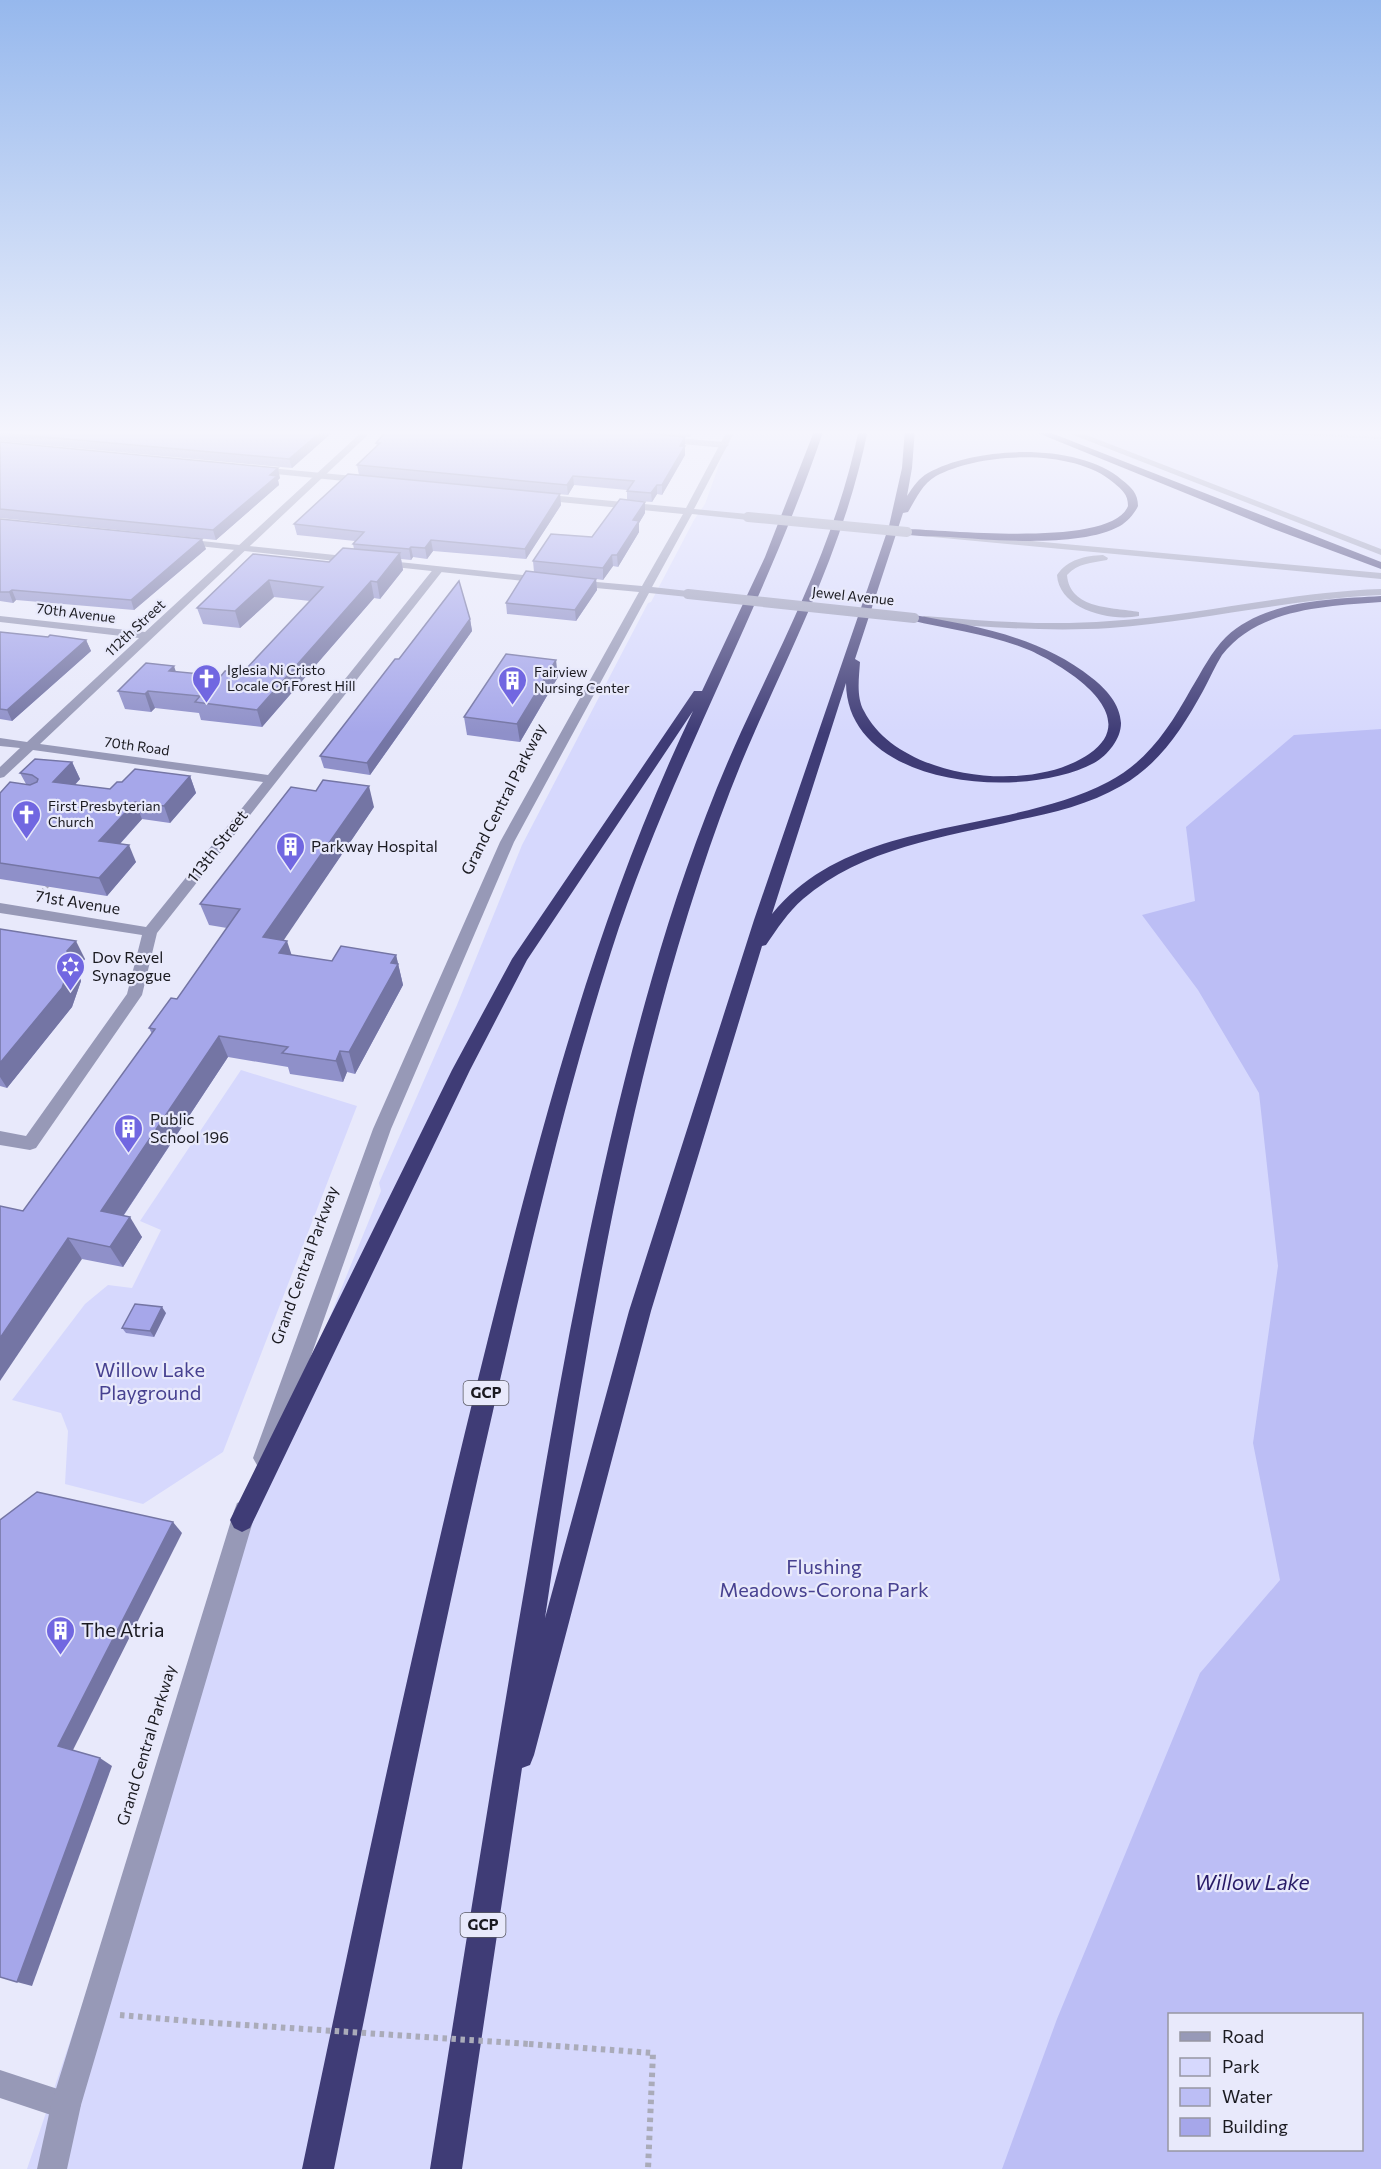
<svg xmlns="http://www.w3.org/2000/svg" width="1381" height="2169" font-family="Commissioner,sans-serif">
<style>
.green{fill:#d6d8fd;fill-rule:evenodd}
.water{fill:#bcbef5;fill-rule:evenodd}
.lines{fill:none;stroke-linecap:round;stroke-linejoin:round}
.path-far2{stroke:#aaabb9;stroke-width:2;stroke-dasharray:1.5 1.5;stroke-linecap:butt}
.path-far1{stroke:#aaabb9;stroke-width:4;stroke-dasharray:3 3;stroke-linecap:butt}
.path{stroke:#aaabb9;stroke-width:6;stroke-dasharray:4.5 4.5;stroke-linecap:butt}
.minor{fill:#9799b7;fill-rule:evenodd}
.tertiary{fill:#9799b7;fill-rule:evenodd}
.motorway{fill:#3f3c76;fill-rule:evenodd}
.path-bridge{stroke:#aaabb9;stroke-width:6;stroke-dasharray:4.5 4.5;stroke-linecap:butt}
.tertiary-bridge{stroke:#9799b7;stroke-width:10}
.wall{fill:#8f90c9}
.shaded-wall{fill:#7475a4}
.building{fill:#a6a7ea;stroke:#7475a4;stroke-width:1.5}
.labels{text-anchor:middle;stroke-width:4.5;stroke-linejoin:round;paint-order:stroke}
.far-street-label{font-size:14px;fill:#1a1a20;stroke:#e8e9fb}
.far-poi-label{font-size:14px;fill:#1a1a20;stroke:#e8e9fb;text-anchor:start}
.shield{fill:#e8e9fb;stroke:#585862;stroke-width:1.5}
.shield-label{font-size:15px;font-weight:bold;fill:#1a1a20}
.street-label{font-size:16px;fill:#1a1a20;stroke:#e8e9fb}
.poi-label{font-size:16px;fill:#1a1a20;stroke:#e8e9fb;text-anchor:start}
.near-park-label{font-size:20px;fill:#474190;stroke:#e8e9fb}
.near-poi-label{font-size:20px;fill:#1a1a20;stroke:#e8e9fb;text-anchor:start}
.near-water-label{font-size:21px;font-style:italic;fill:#281b67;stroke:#e8e9fb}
</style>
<rect width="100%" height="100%" fill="#e8e9fb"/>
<g class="green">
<path d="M 732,429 L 1381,429 L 1381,2169 L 27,2169 L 239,1540 L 381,1191 L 379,1183 L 457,1005 L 522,845 L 648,603 L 651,602 L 694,520 L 705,504 ZM 1170,2014 L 1362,2014 L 1362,2150 L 1170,2150 Z"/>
<path d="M 241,1070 L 357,1106 L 223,1452 L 143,1504 L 65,1484 L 68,1431 L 61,1413 L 12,1400 L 85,1304 L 108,1285 L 132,1288 L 161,1230 L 140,1221 Z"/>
</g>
<path class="water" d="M 1381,729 L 1381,2169 L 1002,2169 L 1057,2019 L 1200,1673 L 1280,1580 L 1253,1443 L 1278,1266 L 1259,1093 L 1198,990 L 1142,915 L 1195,901 L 1186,827 L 1294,735 ZM 1170,2014 L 1362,2014 L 1362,2150 L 1170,2150 Z"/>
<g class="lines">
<g class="path-far2">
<path d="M 1185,429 L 1381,438"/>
<path d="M 1333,429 L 1349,437"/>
</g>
<path class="path-far1" d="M 38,896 L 50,883"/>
<g class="path">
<path d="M 120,2015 L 200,2022"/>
<path d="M 529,2044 L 653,2053 L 648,2169"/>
</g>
<g class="minor">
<path d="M 365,429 L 374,429 L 40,744 L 268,775 L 435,567 L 444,569 L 157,933 L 142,995 L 36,1148 L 30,1150 L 0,1145 L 0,1131 L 26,1136 L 127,994 L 142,935 L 0,913 L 0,903 L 146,927 L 263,782 L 33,750 L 4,777 L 0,778 L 0,767 L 20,748 L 0,746 L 0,738 L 27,742 L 139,638 L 0,622 L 0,616 L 145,632 Z"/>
<path d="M 1058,429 L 1071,429 L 1381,549 L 1381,555 Z"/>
<path d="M 664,437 L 725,442 L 729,445 L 725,448 L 661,442 L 660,440 Z"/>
<path d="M 0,2070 L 76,2095 L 81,2105 L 76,2115 L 66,2120 L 0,2098 Z"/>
</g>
<g class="tertiary">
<path d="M 728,429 L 736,429 L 694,509 L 748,514 L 753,517 L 748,520 L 692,514 L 652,587 L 688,591 L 693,594 L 688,597 L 649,593 L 514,842 L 391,1129 L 275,1458 L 271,1465 L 264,1468 L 257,1465 L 253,1458 L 373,1129 L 500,842 L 639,592 L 574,586 L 569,583 L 574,580 L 642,586 L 683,514 L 539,500 L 534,497 L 539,494 L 686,508 Z"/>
<path d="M 259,467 L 364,477 L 368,480 L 364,483 L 256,472 L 256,468 Z"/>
<path d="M 925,531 L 1381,573 L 1381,579 L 922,536 L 922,532 Z"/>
<path d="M 183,539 L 354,557 L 359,560 L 354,563 L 180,544 L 180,540 Z"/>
<path d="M 1103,555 L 1108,558 L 1107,560 C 1091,563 1078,563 1067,575 C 1070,610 1113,607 1139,612 L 1139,616 C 1110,622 1059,609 1057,575 C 1068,559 1085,556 1103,555 Z"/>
<path d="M 380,560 L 542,577 L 547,580 L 542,583 L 376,565 L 376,561 Z"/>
<path d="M 1381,589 L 1381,595 C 1290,599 1201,621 1110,628 C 1048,632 986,627 924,622 L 919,619 L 924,616 C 986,621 1048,626 1110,621 C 1201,615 1290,592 1381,589 Z"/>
<path d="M 245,1500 L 253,1503 L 256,1511 L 81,2105 L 67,2169 L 37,2169 L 51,2105 L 234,1511 L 237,1503 Z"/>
</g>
<g class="motorway">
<path d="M 815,429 L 824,429 C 764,608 668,772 611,952 C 563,1103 528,1257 493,1411 C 435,1662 385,1916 334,2169 L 302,2169 C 360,1892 419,1614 488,1339 C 542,1124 597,912 693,711 L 527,960 L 470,1070 L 250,1528 L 242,1532 L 234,1528 L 230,1520 L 452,1070 L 512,959 L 694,691 L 702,691 L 765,557 Z"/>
<path d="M 859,429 L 868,429 C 846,540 800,629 755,731 C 734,778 716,827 700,876 C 621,1116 582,1369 545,1618 L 629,1311 L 754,920 L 889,526 L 902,468 L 905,429 L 915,429 L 912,468 L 907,496 C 913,487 919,478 928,473 C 976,446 1078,442 1122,480 C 1131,487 1138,493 1138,506 C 1135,513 1127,522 1120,526 C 1080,548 994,540 950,537 C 935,536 918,537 903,534 L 903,530 L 907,529 C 947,530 1112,548 1128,506 C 1128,494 1122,490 1114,483 C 1074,448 981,452 936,476 C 922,484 916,499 908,512 L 903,513 L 855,659 L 860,662 C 859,678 856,697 864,711 C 898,779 1030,795 1089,754 C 1146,715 1063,665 1029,650 C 991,634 950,630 910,620 L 908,618 L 914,615 C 977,626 1041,637 1092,678 C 1106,689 1120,704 1121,723 C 1121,739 1108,755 1094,763 C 1024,801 847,788 846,683 L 772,914 C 852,815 1004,836 1108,782 C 1147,762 1170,727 1191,689 C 1202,671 1211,652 1226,637 C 1265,600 1331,599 1381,596 L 1381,602 C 1328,606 1258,608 1222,655 C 1215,666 1209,680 1203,691 C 1182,729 1160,764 1121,786 C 1090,804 1053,813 1018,820 C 945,837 862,848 803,899 C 788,912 777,929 766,945 L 762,946 L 651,1311 L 534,1755 L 530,1765 L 522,1768 L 462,2169 L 430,2169 C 462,1967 494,1764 529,1562 C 562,1366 597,1170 652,978 C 676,894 705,811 741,732 C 788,630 836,541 859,429 Z"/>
<path d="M 1028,429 L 1041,429 L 1381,562 L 1381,569 L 1271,528 Z"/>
</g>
<path class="path-bridge" d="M 200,2022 L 529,2044"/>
<g class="tertiary-bridge">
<path d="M 748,517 L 907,532"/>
<path d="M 688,594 L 914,618"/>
</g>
</g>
<g class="wall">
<path d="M 0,429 L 336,429 L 292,468 L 0,441 Z"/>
<path d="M 388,429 L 693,429 L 690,437 L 623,431 L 685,437 L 685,455 L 662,495 L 657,494 L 652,502 L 627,500 L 627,490 L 574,485 L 568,495 L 359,475 L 357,465 L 377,446 L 376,443 Z"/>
<path d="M 0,442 L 280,478 L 278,480 L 279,485 L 216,540 L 0,518 Z"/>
<path d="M 560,494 L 561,505 L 526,559 L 433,551 L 427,559 L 413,557 L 411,560 L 401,559 L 403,570 L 380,599 L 374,598 L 262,727 L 201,720 L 199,713 L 155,708 L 151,712 L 125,709 L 118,691 L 176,672 L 221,676 L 245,670 L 310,601 L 274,597 L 240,628 L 203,624 L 197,608 L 253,554 L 329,562 L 354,549 L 353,544 L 355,541 L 297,535 L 294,524 Z"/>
<path d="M 645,513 L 639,523 L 639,532 L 618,567 L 613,566 L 603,580 L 596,579 L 597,590 L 576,621 L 507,614 L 506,603 L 534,572 L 533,561 L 592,537 Z"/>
<path d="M 0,519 L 206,549 L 134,610 L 16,600 L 13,603 L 0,601 Z"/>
<path d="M 470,619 L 472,631 L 370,775 L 324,768 L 320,756 L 399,659 Z"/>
<path d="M 0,632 L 48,637 L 86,640 L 91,651 L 12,721 L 0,719 Z"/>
<path d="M 558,677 L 520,742 L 467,735 L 464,717 Z"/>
<path d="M 72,762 L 80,779 L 75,785 L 110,789 L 122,782 L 190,776 L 196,793 L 170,823 L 142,819 L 120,844 L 136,862 L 107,896 L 0,879 L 0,793 L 26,784 L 20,773 Z"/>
<path d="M 374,807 L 283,940 L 291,955 L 332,961 L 396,955 L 403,985 L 355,1074 L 347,1072 L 343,1082 L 290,1074 L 288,1067 L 228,1057 L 124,1215 L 142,1237 L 123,1267 L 82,1259 L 23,1211 L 152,1034 L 149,1028 L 177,999 L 227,928 L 209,925 L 200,904 Z"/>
<path d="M 0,929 L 85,959 L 77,970 L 81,981 L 72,1007 L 7,1088 L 0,1086 Z"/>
<path d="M 166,1313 L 154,1337 L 126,1333 L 122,1328 Z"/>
</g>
<g class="shaded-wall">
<path d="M 324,429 L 336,429 L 292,468 L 289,459 Z"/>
<path d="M 690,429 L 693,429 L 690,437 Z"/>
<path d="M 685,437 L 685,455 L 662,495 L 662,485 Z"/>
<path d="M 278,468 L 280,478 L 278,480 L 279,485 L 216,540 L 213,530 Z"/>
<path d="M 573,476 L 574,485 L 568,495 L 567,485 Z"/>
<path d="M 657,485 L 657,494 L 652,502 L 651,493 Z"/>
<path d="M 560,494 L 561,505 L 526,559 L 525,549 Z"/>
<path d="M 645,502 L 645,513 L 639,523 L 639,532 L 618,567 L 617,555 L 633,520 Z"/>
<path d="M 202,539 L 206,549 L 134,610 L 131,600 Z"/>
<path d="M 431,540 L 433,551 L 427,559 L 425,548 Z"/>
<path d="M 411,547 L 413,557 L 411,560 L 409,549 Z"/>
<path d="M 400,553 L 403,570 L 380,599 L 377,582 Z"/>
<path d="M 612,555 L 613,566 L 603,580 L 603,568 Z"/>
<path d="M 596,579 L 597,590 L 576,621 L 575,610 Z"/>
<path d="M 269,580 L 274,597 L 240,628 L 235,611 Z"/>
<path d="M 371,581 L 374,598 L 262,727 L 257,710 Z"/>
<path d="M 12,590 L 16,600 L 13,603 L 9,592 Z"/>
<path d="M 470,619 L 472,631 L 370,775 L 367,763 Z"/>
<path d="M 86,640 L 91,651 L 12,721 L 7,710 Z"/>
<path d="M 556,660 L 558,677 L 520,742 L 517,724 Z"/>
<path d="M 174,666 L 180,684 L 169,671 Z"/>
<path d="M 148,691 L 155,708 L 151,712 L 145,694 Z"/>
<path d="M 72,762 L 80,779 L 61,799 L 53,782 Z"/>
<path d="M 190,776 L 196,793 L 170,823 L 164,806 Z"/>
<path d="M 369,786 L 374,807 L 271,959 L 263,937 Z"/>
<path d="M 135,802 L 142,819 L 107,858 L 99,841 Z"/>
<path d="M 129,845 L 136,862 L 107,896 L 99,878 Z"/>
<path d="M 76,941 L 85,959 L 77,970 L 81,981 L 72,1007 L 7,1088 L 0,1077 L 0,1063 L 67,951 Z"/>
<path d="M 287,941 L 294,962 L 279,953 Z"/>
<path d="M 396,955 L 403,985 L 355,1074 L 349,1052 Z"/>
<path d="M 219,1036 L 228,1057 L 113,1231 L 101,1211 Z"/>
<path d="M 340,1051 L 347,1072 L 343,1082 L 336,1061 Z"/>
<path d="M 130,1217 L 142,1237 L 123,1267 L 110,1247 Z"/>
<path d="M 68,1238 L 82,1259 L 0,1381 L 0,1338 Z"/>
<path d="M 162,1307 L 166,1313 L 154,1337 L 150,1331 Z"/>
<path d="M 173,1522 L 182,1533 L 71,1754 L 58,1746 Z"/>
<path d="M 100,1758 L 112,1766 L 32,1986 L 17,1982 Z"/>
</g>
<g class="building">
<path d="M 0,429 L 324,429 L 289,459 L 0,433 Z"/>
<path d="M 388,429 L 606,429 L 685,437 L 680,446 L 685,446 L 662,485 L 657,485 L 651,493 L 627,491 L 634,481 L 573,476 L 567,485 L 357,465 L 380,443 L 376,443 Z"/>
<path d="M 0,442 L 278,468 L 270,475 L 277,476 L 213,530 L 0,509 Z"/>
<path d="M 348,474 L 560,494 L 525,549 L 431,540 L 425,548 L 411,547 L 409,549 L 353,544 L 364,532 L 294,524 Z"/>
<path d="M 620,499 L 645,502 L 633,520 L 639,521 L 617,555 L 612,555 L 603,568 L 533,561 L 551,534 L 592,537 Z"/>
<path d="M 0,519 L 202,539 L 131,600 L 12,590 L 9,592 L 0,592 Z"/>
<path d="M 343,548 L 400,553 L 377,582 L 371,581 L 257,710 L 195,702 L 200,696 L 148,691 L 145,694 L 118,691 L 146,663 L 174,666 L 169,671 L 221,676 L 225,671 L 245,670 L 323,587 L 269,580 L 235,611 L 197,608 L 253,554 L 329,562 Z"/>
<path d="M 526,571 L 596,579 L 575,610 L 506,603 Z"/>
<path d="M 459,581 L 470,619 L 367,763 L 320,756 L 395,659 L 399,659 Z"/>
<path d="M 0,632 L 48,637 L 50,635 L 86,640 L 7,710 L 0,709 Z"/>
<path d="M 506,654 L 556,660 L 517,724 L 464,717 Z"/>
<path d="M 35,759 L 72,762 L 53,782 L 110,789 L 117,782 L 122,782 L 135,769 L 190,776 L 164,806 L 135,802 L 99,841 L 129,845 L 99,878 L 0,863 L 0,793 L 10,782 L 30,785 L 37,782 L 38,779 L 32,775 L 20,773 Z"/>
<path d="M 323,780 L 369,786 L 263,937 L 287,941 L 279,953 L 332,961 L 341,946 L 396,955 L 391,963 L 398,964 L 349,1052 L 340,1051 L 336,1061 L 282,1053 L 288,1047 L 219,1036 L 101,1211 L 130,1217 L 110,1247 L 68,1238 L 0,1338 L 0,1206 L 23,1211 L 155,1029 L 149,1028 L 171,998 L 177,999 L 240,909 L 200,904 L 291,787 L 316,791 Z"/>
<path d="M 0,929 L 76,941 L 67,951 L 71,962 L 62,988 L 0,1063 Z"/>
<path d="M 135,1304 L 162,1307 L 150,1331 L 122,1328 Z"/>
<path d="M 37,1492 L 173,1522 L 58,1746 L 100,1758 L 17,1982 L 0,1977 L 0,1520 Z"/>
</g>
<linearGradient id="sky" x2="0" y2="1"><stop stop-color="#96b8ed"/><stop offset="0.59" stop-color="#f5f5fd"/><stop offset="1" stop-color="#f5f5fd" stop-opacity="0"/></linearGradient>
<rect width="1381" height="733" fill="url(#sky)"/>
<defs>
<symbol id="church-pin" viewBox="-11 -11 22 30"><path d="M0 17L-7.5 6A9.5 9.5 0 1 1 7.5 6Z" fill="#7167e1" stroke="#e8e9fb"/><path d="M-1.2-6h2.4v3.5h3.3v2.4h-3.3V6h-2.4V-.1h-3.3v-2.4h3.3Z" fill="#fff"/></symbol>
<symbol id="building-pin" viewBox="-11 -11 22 30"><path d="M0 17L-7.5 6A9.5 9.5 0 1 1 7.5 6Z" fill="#7167e1" stroke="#e8e9fb"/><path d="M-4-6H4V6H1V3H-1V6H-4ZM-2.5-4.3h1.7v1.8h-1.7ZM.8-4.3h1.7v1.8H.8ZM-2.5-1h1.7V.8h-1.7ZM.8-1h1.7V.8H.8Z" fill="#fff"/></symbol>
<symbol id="synagogue-pin" viewBox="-11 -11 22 30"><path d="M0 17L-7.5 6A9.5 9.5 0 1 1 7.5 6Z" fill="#7167e1" stroke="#e8e9fb"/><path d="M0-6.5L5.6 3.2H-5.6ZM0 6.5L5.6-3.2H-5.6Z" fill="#fff"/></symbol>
</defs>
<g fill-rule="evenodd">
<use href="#church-pin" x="190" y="662" width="33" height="45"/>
<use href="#building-pin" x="496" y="664" width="33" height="45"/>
<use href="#church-pin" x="10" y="798" width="33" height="45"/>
<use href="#building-pin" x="274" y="830" width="33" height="45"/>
<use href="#synagogue-pin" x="54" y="950" width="33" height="45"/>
<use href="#building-pin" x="112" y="1112" width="33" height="45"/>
<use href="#building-pin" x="44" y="1614" width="33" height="45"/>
</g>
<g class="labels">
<g class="far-street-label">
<text transform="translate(853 596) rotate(6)" y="5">Jewel Avenue</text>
<text transform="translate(76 613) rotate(7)" y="5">70th Avenue</text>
<text transform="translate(135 628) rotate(-43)" y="5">112th Street</text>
<text transform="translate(137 746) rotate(8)" y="5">70th Road</text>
</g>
<g class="far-poi-label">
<text x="227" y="675">Iglesia Ni Cristo<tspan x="227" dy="16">Locale Of Forest Hill</tspan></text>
<text x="534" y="677">Fairview<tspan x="534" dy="16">Nursing Center</tspan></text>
<text x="48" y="811">First Presbyterian<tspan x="48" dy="16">Church</tspan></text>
</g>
<g class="shield">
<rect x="463.5" y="1381" width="45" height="24" rx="4.5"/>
<rect x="460.5" y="1913" width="45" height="24" rx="4.5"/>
</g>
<g class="shield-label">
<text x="486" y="1398">GCP</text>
<text x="483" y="1930">GCP</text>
</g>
<g class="street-label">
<text transform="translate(503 799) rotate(-63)" y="6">Grand Central Parkway</text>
<text transform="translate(217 846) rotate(-52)" y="6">113th Street</text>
<text transform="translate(78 902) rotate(9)" y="6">71st Avenue</text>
<text transform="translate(304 1265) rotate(-70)" y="6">Grand Central Parkway</text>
<text transform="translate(146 1745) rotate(-73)" y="6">Grand Central Parkway</text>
</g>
<g class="poi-label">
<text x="311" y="852">Parkway Hospital</text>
<text x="92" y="963">Dov Revel<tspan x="92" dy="18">Synagogue</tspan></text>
<text x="150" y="1125">Public<tspan x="150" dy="18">School 196</tspan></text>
</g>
<g class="near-park-label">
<text x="150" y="1377">Willow Lake<tspan x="150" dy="23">Playground</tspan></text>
<text x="824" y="1574">Flushing<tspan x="824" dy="23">Meadows-Corona Park</tspan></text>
</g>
<g class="near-poi-label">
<text x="81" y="1637">The Atria</text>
</g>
<g class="near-water-label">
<text x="1252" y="1890">Willow Lake</text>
</g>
</g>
<rect x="1168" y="2013" width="195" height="138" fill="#e8e9fb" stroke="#9696a3" stroke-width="1.5"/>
<rect x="1180" y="2032" width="30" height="9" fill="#9799b7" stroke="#9696a3" stroke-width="1.5"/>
<text x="1222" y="2043" font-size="18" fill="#1a1a20">Road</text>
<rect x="1180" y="2058" width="30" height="18" fill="#d6d8fd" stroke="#9696a3" stroke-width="1.5"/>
<text x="1222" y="2073" font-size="18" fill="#1a1a20">Park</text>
<rect x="1180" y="2088" width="30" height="18" fill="#bcbef5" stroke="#9696a3" stroke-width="1.5"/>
<text x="1222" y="2103" font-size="18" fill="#1a1a20">Water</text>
<rect x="1180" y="2118" width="30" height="18" fill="#a6a7ea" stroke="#9696a3" stroke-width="1.5"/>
<text x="1222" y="2133" font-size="18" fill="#1a1a20">Building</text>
</svg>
